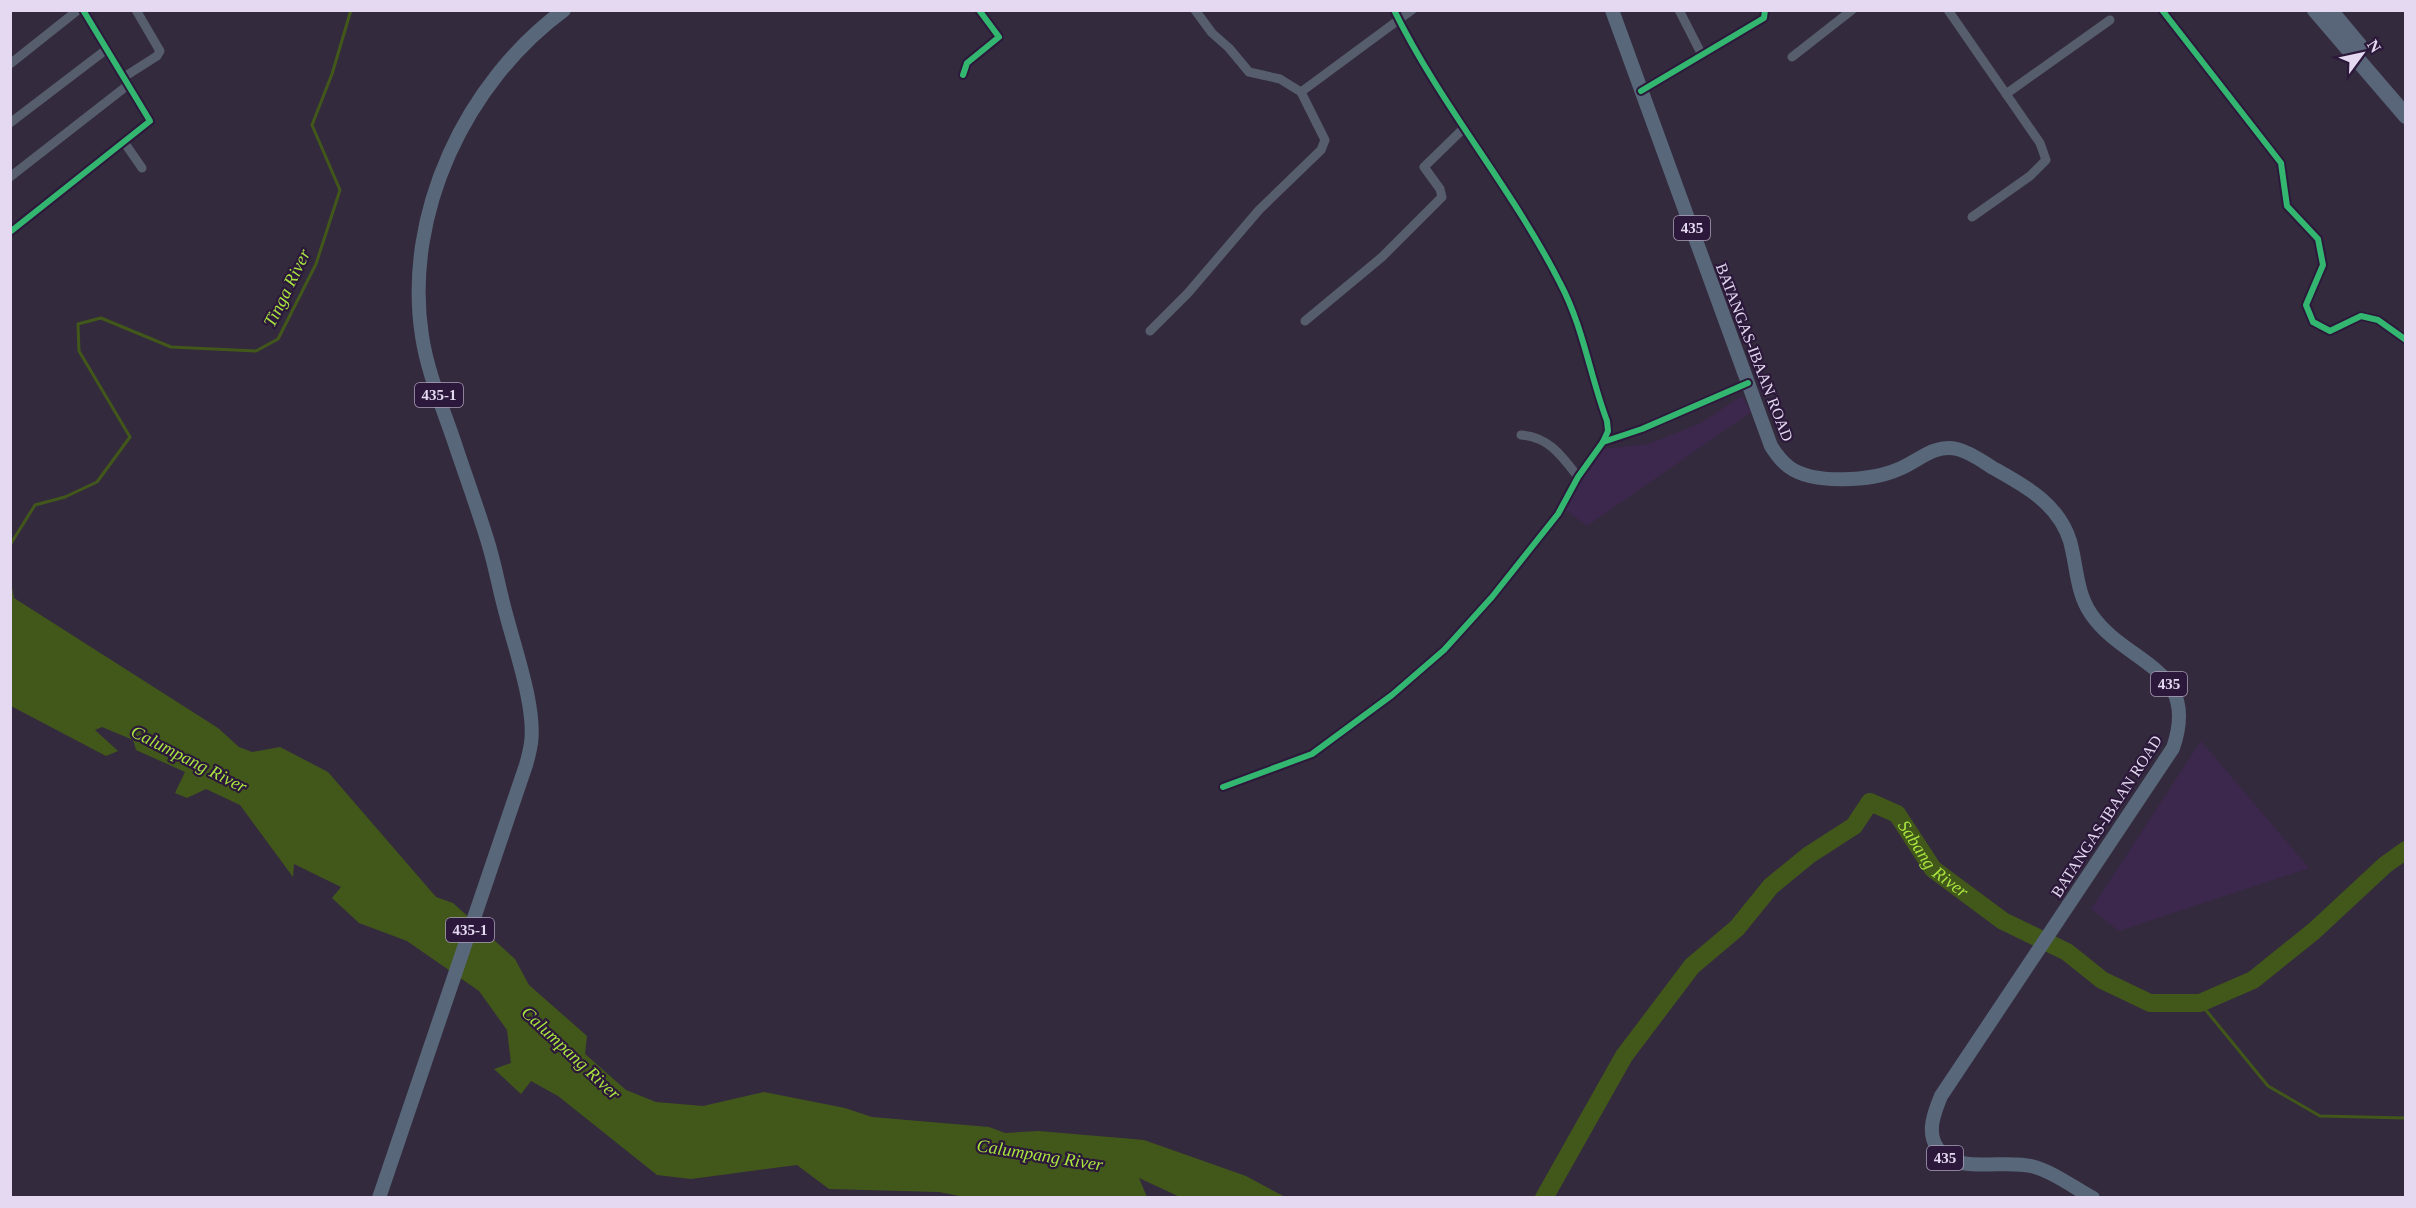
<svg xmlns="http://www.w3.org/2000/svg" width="2416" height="1208" font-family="'Times New Roman',serif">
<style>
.built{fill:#3c274d}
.water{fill:#42581a}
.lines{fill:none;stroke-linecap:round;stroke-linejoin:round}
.stream{stroke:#42581a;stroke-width:3}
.river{stroke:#42581a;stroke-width:18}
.street{stroke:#565e6d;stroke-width:9}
.primary{stroke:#58687a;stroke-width:14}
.highway{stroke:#596578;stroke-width:16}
.cycleway-casing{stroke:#2b183a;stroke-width:10}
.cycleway{stroke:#33b770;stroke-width:6}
.labels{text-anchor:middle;stroke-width:4.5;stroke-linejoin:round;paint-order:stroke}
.shield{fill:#2b183a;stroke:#ac9fb9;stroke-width:1.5}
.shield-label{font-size:15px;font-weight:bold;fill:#e4d9f0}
.street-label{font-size:16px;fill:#e4d9f0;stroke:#2b183a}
.water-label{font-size:18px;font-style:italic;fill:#a8e43e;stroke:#2b183a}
</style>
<rect width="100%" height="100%" fill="#342a3d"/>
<g class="built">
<path d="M 1742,396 L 1751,412 L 1587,526 L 1564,509 L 1602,449 L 1649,444 L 1699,424 Z"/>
<path d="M 2201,741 L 2309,868 L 2119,931 L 2091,909 Z"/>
</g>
<path class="water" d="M 10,576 L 14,598 L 218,728 L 239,747 L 252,752 L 280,747 L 328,772 L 436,897 L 453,903 L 515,959 L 529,985 L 587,1036 L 585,1054 L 626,1090 L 656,1102 L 703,1106 L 764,1092 L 845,1108 L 872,1117 L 989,1127 L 1005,1133 L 1039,1131 L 1144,1140 L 1246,1176 L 1285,1197 L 1180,1197 L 1139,1178 L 1147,1197 L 970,1198 L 939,1192 L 829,1189 L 797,1165 L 691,1179 L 657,1175 L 558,1096 L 531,1081 L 521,1094 L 494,1069 L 511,1063 L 507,1030 L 479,991 L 407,941 L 359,923 L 332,898 L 341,887 L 294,864 L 293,877 L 240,805 L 206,789 L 187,798 L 175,793 L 185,772 L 136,750 L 133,740 L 102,727 L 95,730 L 118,751 L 106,756 L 11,706 Z"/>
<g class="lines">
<g class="stream">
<path d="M 10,545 L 35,505 L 65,497 L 97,482 L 130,437 L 79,351 L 78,324 L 101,318 L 171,347 L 256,351 L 278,339 L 316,264 L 340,190 L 312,125 L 332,74 L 351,10"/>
<path d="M 2200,1003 L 2268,1086 L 2320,1116 L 2406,1118"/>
</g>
<path class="river" id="s1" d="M 1544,1198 L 1624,1056 L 1692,966 L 1737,928 L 1771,886 L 1809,855 L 1854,826 L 1870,802 L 1897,814 L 1933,869 L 2003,921 L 2067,952 L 2102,980 L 2150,1003 L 2200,1003 L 2253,980 L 2314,931 L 2385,865 L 2406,850"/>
<g class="street">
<path d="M 1195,10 L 1212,33 L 1229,48 L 1249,72 L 1280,79 L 1301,92"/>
<path d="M 1394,10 C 1441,106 1512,188 1560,283 C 1583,326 1590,376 1607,421 L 1608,431 L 1603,442"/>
<path d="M 1679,10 L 1702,55"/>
<path d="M 1948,10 L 2040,143 L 2046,160 L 2030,176 L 1972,217"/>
<path d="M 2162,10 L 2281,163 L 2287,206 L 2318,239 L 2323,265 L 2306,305 L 2313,322 L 2330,331 L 2361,316 L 2378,320 L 2406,340"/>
<path d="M 1792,57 L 1852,10"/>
<path d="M 10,64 L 78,10"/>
<path d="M 963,75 L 967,63 L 999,37 L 979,10"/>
<path d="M 124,77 L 157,56 L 160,51 L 136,10"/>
<path d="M 1641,91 L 1764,18 L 1765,10"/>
<path d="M 2006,94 L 2110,20"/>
<path d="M 10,123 L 107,49"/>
<path d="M 124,142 L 142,168"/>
<path d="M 10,177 L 128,85"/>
<path d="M 10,232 L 150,121 L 83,10"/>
<path d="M 1305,321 L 1382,257 L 1442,197 L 1440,189 L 1424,167 L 1464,128"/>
<path d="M 1150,331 L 1188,293 L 1259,210 L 1321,150 L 1325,140 L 1301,92 L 1412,10"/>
<path d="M 1521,435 C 1549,437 1562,456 1578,477"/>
<path d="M 1223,787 L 1312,754 L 1392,695 L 1444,650 L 1492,597 L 1558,514 L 1578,477 L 1603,442 L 1642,429 L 1748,383"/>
</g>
<g class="primary">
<path d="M 1612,10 L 1771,446 C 1776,454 1781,461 1789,467 C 1813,485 1872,481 1899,469 C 1919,461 1933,444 1957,449 C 1970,452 1982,461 1993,468 C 2025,486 2058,503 2070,541 C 2077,566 2076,592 2091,614 C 2126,665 2201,667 2173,748 L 1941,1096 C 1934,1113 1926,1133 1938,1149 C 1957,1175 2002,1159 2031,1166 C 2052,1171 2073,1187 2093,1198"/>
<path d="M 379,1198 L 526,765 C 528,758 530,750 531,743 C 536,708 515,649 506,614 C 499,589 495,564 487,539 C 478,510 468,482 458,453 C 446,415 428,376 422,336 C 403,214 466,82 564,10"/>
</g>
<g class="highway">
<path d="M 2315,10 L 2406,116"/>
<path d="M 2330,10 L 2360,46"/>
</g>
<defs>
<g id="cycleway">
<path d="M 1394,10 C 1441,106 1512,188 1560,283 C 1583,326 1590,376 1607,421 L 1608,431 L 1603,442"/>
<path d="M 2162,10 L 2281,163 L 2287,206 L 2318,239 L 2323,265 L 2306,305 L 2313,322 L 2330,331 L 2361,316 L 2378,320 L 2406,340"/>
<path d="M 963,75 L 967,63 L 999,37 L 979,10"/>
<path d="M 1641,91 L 1764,18 L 1765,10"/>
<path d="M 10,232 L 150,121 L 83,10"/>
<path d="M 1223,787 L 1312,754 L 1392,695 L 1444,650 L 1492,597 L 1558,514 L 1578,477 L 1603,442 L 1642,429 L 1748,383"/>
</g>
</defs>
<use href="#cycleway" class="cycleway-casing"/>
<use href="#cycleway" class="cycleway"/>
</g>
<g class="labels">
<g class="shield">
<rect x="1674" y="216" width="36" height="24" rx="4.5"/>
<rect x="415" y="383" width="48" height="24" rx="4.5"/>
<rect x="2151" y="672" width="36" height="24" rx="4.5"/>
<rect x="446" y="918" width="48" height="24" rx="4.5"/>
<rect x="1927" y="1146" width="36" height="24" rx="4.5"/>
</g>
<g class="shield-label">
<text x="1692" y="233">435</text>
<text x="439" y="400">435-1</text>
<text x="2169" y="689">435</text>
<text x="470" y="935">435-1</text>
<text x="1945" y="1163">435</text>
</g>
<g class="street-label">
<text transform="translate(1755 352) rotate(69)" y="6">BATANGAS-IBAAN ROAD</text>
<text transform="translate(2106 816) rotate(-57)" y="6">BATANGAS-IBAAN ROAD</text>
</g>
<g class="water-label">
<text transform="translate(287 288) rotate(-64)" y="6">Tinga River</text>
<text transform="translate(189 759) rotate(27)" y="6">Calumpang River</text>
<text dy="6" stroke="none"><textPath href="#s1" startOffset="608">Sabang River</textPath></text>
<text transform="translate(571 1053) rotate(43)" y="6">Calumpang River</text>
<text transform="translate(1040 1155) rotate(9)" y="6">Calumpang River</text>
</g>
</g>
<rect width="2416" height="1208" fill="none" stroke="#e4d9f0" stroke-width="24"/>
<g transform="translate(2362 54) rotate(57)" stroke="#2b183a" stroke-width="4.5" paint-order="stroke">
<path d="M0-4.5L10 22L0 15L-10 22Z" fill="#e4d9f0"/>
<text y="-9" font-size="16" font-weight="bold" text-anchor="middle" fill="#e4d9f0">N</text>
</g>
</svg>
